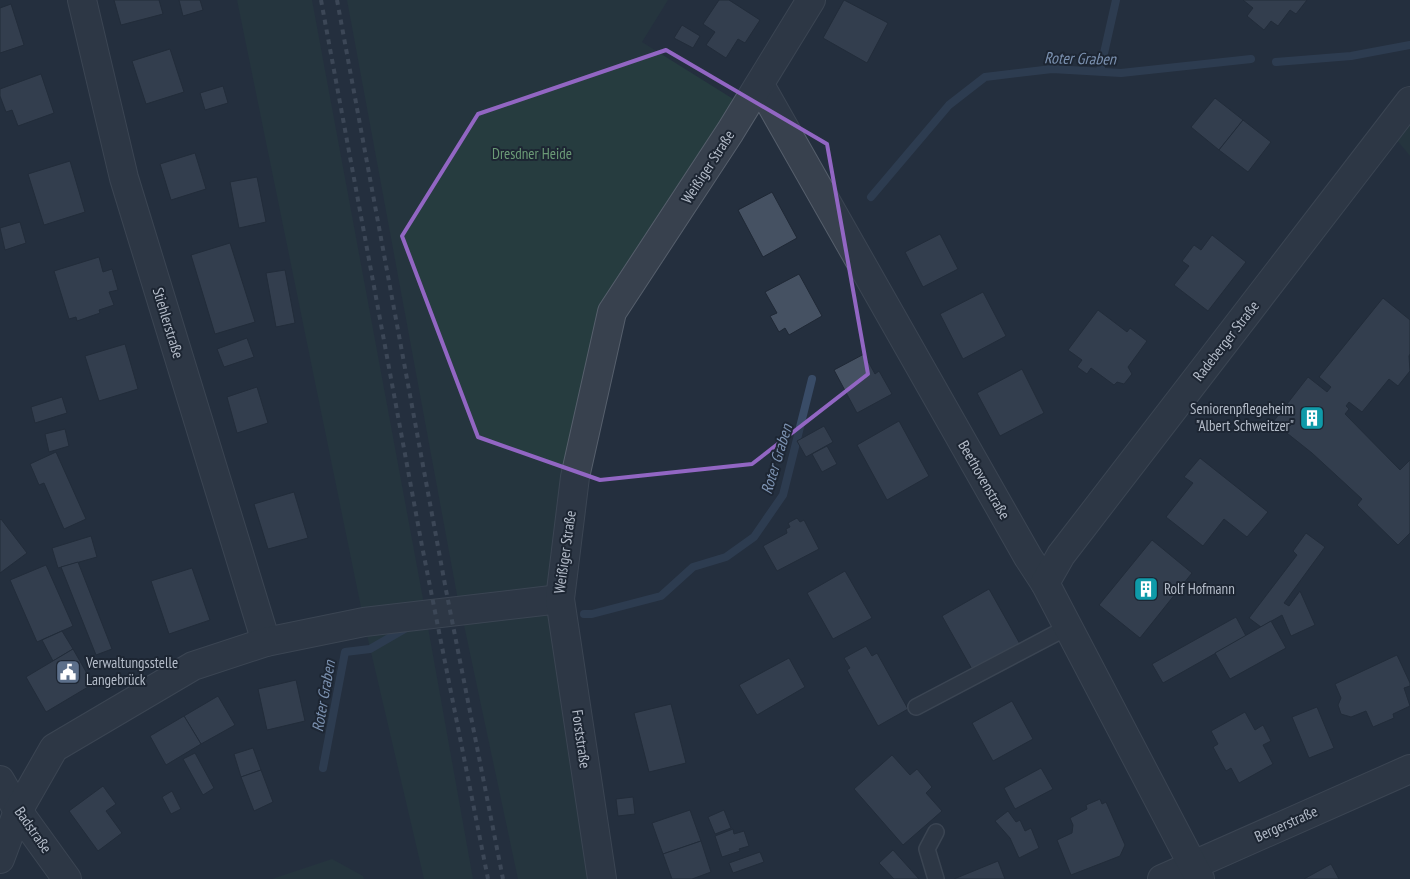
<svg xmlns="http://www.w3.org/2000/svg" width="1410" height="879" font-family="'PT Sans Narrow',sans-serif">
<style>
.green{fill:#263c3f}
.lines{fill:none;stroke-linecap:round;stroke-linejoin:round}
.stream{stroke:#394c67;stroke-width:8}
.building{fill:#455162;stroke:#1f2835}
.service-casing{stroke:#565f6c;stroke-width:18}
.minor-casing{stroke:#565f6c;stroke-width:30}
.tertiary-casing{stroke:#565f6c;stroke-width:30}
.service{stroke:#38414e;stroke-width:15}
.minor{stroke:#38414e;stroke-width:28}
.tertiary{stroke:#38414e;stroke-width:28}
.rail{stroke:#5a6575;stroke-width:4;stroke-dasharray:5 5;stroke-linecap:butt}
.marked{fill:none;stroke:#9266c3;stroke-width:4;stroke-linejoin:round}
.labels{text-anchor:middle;stroke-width:4;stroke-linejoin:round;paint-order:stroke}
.park-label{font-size:15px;fill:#6b9a76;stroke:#1d2633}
.street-label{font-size:15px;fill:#b4bcc9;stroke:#1d2633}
.poi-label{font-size:15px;fill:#b4bcc9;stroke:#1d2633;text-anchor:start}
.water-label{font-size:16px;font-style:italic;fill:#7c92b1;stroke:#1d2633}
</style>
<rect width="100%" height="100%" fill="#242f3e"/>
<g class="green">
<path d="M 237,0 L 312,0 L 426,615 L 460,611 L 347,0 L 668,0 L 642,42 L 746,107 L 612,312 L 560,599 L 601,879 L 518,879 L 461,611 L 426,616 L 473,879 L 424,879 L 364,622 Z"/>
<path d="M 1410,101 L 1410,156 L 1388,129 Z"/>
<path d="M 332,859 L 363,876 L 364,879 L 272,879 Z"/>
</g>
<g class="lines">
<g class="stream">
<path d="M 1276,62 L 1351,56 L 1410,45"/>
<path d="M 1100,71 L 1116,0"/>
<path d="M 871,197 L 949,105 L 985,77 L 1052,69 L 1121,73 L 1251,59"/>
<path d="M 584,614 L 592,614 L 661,596 L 693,567 L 726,557 L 754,537 L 783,495 L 812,379"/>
<path d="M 323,768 L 345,652 L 370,649 L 408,627"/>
</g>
</g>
<g class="building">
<path d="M 114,0 L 159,0 L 163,14 L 121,25 Z"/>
<path d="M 179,0 L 200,0 L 203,10 L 183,16 Z"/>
<path d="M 719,0 L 729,0 L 760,20 L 745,43 L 738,39 L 726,58 L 706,45 L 715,32 L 703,24 Z"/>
<path d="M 844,0 L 888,23 L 867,63 L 823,38 Z"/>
<path d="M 1243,0 L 1307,0 L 1296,14 L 1290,10 L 1278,26 L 1271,21 L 1264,30 L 1247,16 L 1253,8 Z"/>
<path d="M 11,4 L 24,45 L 0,53 L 0,8 Z"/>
<path d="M 682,25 L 700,36 L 693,48 L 674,38 Z"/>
<path d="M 170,49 L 184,92 L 146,104 L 132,61 Z"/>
<path d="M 41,74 L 54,113 L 18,126 L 12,110 L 6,112 L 0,96 L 0,89 Z"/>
<path d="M 223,86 L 228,103 L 205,110 L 200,93 Z"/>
<path d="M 1215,98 L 1243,120 L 1219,150 L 1191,127 Z"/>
<path d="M 1243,120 L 1271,142 L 1248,172 L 1219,150 Z"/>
<path d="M 195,153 L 206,189 L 171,200 L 160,164 Z"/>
<path d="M 70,161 L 85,212 L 44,225 L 28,174 Z"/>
<path d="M 257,177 L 266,222 L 239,228 L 230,182 Z"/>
<path d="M 772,192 L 797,238 L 763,257 L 738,210 Z"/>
<path d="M 20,222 L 26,243 L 5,250 L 0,228 Z"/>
<path d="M 940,234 L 958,269 L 923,287 L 905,252 Z"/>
<path d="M 1212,235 L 1246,262 L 1208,311 L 1174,285 L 1189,266 L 1182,261 L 1194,245 L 1201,250 Z"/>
<path d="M 230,243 L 255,322 L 215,334 L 191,255 Z"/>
<path d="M 99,257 L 103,272 L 112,269 L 118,290 L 109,292 L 114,305 L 99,310 L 100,313 L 77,321 L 76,317 L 69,319 L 54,271 Z"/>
<path d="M 285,270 L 295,323 L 276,327 L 266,273 Z"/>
<path d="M 799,274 L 822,316 L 789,335 L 785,328 L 779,332 L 770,316 L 777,313 L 765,292 Z"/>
<path d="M 983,292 L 1006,336 L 963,359 L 940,314 Z"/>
<path d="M 1383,298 L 1410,320 L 1410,354 L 1409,356 L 1410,371 L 1398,386 L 1389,379 L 1362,412 L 1349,402 L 1346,406 L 1349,409 L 1345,414 L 1400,470 L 1410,460 L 1410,533 L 1398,545 L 1357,505 L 1362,499 L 1312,453 L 1273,422 L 1308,377 L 1327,392 L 1331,387 L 1319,377 Z"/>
<path d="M 1098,310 L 1127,332 L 1130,328 L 1147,341 L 1128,367 L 1132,374 L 1124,384 L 1117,382 L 1114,385 L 1091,368 L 1087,374 L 1077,367 L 1082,360 L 1068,350 Z"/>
<path d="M 247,338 L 254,357 L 224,367 L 217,349 Z"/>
<path d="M 125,344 L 138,389 L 99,401 L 85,356 Z"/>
<path d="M 864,354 L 875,374 L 879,371 L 892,394 L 857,413 L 834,370 Z"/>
<path d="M 1022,369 L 1044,413 L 1000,436 L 977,393 Z"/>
<path d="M 257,387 L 268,423 L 237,433 L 227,397 Z"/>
<path d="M 62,397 L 67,413 L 35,423 L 31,407 Z"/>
<path d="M 899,421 L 929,476 L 887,500 L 857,445 Z"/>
<path d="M 824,426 L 833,442 L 806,457 L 797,441 Z"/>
<path d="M 65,429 L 69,446 L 49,452 L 45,434 Z"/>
<path d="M 827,446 L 837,464 L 822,472 L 812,454 Z"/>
<path d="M 56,452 L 86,519 L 64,529 L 44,483 L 39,485 L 30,464 Z"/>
<path d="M 1200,458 L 1268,512 L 1247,537 L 1224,519 L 1203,546 L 1166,517 L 1193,483 L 1184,477 Z"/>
<path d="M 294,492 L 308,538 L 268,549 L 254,504 Z"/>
<path d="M 797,518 L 800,522 L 804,520 L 819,549 L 777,571 L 763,546 L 787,533 L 786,529 L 790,527 L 788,523 Z"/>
<path d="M 1,519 L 27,553 L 0,573 L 0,520 Z"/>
<path d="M 1306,533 L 1325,547 L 1284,603 L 1289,606 L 1300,591 L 1315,625 L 1291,636 L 1282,615 L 1261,627 L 1249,618 L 1297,555 L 1293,551 Z"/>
<path d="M 91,536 L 97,557 L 58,568 L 52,548 Z"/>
<path d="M 1152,540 L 1192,573 L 1140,638 L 1099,605 Z"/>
<path d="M 78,562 L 112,649 L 96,655 L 61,567 Z"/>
<path d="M 46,565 L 73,626 L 37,642 L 10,580 Z"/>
<path d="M 192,568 L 210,620 L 169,634 L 151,581 Z"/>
<path d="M 845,571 L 872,618 L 833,639 L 807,593 Z"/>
<path d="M 989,589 L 1020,644 L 973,671 L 942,616 Z"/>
<path d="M 1236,617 L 1246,636 L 1163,683 L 1152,664 Z"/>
<path d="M 1271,621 L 1286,648 L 1230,679 L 1215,653 Z"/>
<path d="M 62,631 L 73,649 L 53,661 L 42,640 Z"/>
<path d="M 866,646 L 872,656 L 877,653 L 908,709 L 878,726 L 847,670 L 850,668 L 844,658 Z"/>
<path d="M 73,649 L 93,684 L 46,712 L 26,677 Z"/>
<path d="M 1397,655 L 1410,683 L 1410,686 L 1404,688 L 1410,706 L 1393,714 L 1394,718 L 1373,727 L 1366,711 L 1351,717 L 1341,714 L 1338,705 L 1341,698 L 1335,684 Z"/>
<path d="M 789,658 L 805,687 L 757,715 L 739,685 Z"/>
<path d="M 296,680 L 305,721 L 267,730 L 258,689 Z"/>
<path d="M 218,696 L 235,725 L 201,744 L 184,716 Z"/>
<path d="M 1012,701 L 1033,739 L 993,761 L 972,723 Z"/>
<path d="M 671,704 L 686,763 L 649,772 L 634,713 Z"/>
<path d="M 1317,707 L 1334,748 L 1309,758 L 1292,717 Z"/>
<path d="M 1245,712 L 1255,730 L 1263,725 L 1271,741 L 1263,745 L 1273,764 L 1239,783 L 1231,768 L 1226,771 L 1213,747 L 1218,744 L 1211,731 Z"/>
<path d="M 184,716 L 201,744 L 166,765 L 150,736 Z"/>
<path d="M 253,748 L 261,770 L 241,777 L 234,754 Z"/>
<path d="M 195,753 L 214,788 L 203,795 L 183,759 Z"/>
<path d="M 892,755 L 910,775 L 917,769 L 932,787 L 926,793 L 942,811 L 903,845 L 854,789 Z"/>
<path d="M 1041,768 L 1053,789 L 1015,809 L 1004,788 Z"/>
<path d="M 261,770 L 273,802 L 254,811 L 241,777 Z"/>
<path d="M 103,786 L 116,804 L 106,811 L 122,833 L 98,851 L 69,811 Z"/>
<path d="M 172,791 L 181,809 L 171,814 L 162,797 Z"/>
<path d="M 633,797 L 635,814 L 618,816 L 616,799 Z"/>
<path d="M 1100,799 L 1102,804 L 1106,802 L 1125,845 L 1120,856 L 1071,875 L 1057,840 L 1072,833 L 1073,825 L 1070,818 L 1087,809 L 1086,805 Z"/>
<path d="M 690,810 L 701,841 L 663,854 L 652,823 Z"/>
<path d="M 724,810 L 731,828 L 715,834 L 708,817 Z"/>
<path d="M 1008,811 L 1016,822 L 1020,820 L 1025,831 L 1031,828 L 1039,848 L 1019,858 L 1010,838 L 995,821 Z"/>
<path d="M 733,829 L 734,834 L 744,831 L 749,846 L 739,849 L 740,851 L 722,857 L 715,836 Z"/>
<path d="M 701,841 L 711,872 L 692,879 L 672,879 L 663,854 Z"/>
<path d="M 893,850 L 919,879 L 894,879 L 879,863 Z"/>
<path d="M 760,852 L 764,862 L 733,873 L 729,863 Z"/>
<path d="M 998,861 L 1005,879 L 954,879 Z"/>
<path d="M 1331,864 L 1339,879 L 1304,879 Z"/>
</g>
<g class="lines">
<defs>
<g id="service">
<path d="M 916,707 L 1068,627"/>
<path d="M 936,832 L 927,849 L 936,879"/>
</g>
<g id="minor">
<path d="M 82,0 L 124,178 L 266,642"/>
<path d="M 760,85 L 1028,557 L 1045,583"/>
<path d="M 0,780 L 18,811 L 67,879"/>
<path d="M 0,859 L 18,811 L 54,748 L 193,666 L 266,642 L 364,622 L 560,599"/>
<path d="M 602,879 L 560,599 L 575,477 L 612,312 L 730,132 L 811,0"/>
<path d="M 1162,879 L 1410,769"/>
</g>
<path id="tertiary" d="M 1200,879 L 1045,583 L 1061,555 L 1410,101"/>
</defs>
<use href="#service" class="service-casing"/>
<use href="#minor" class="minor-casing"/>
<use href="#tertiary" class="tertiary-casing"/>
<use href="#service" class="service"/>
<use href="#minor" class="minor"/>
<use href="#tertiary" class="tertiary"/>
<g class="rail">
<path d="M 321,0 L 422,546 L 488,879"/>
<path d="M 337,0 L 446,590 L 503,879"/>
</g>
</g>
<path d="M0 0H1410V879H0ZM 666,50 L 827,144 L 868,374 L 752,464 L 600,480 L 478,437 L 402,236 L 478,114 Z" fill="#242f3e" fill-opacity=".55" fill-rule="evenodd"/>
<path class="marked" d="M 666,50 L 827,144 L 868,374 L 752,464 L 600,480 L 478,437 L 402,236 L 478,114 Z"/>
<defs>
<symbol id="building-square" viewBox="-11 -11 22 22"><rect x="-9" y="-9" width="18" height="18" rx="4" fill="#0f9aa8" stroke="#1d2633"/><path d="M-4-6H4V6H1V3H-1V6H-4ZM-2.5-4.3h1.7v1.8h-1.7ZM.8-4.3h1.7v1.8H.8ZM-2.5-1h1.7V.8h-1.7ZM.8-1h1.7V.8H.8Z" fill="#fff"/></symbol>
<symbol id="civic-square" viewBox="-11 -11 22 22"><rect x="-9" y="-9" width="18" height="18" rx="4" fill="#5c6f8a" stroke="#1d2633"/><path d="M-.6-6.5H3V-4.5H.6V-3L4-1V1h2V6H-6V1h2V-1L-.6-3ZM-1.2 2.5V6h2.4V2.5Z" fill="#fff"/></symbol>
</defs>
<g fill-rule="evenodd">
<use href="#building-square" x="1298" y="404" width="28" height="28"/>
<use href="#building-square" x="1132" y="575" width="28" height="28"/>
<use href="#civic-square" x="54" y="658" width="28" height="28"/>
</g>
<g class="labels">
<g class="park-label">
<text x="532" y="159">Dresdner Heide</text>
</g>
<g class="street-label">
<text transform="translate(708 167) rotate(-57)" y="5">Weißiger Straße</text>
<text transform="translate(168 323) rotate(73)" y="5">Stiehlerstraße</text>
<text transform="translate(1226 341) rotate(-52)" y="5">Radeberger Straße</text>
<text transform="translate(984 480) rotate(60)" y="5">Beethovenstraße</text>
<text transform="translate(565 552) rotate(-82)" y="5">Weißiger Straße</text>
<text transform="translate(581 739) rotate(82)" y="5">Forststraße</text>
<text transform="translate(1286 824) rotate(-24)" y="5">Bergerstraße</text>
<text transform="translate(33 830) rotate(55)" y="5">Badstraße</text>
</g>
<g class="poi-label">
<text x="1294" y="414" text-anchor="end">Seniorenpflegeheim<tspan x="1294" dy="17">"Albert Schweitzer"</tspan></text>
<text x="1164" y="594">Rolf Hofmann</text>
<text x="86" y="668">Verwaltungsstelle<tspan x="86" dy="17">Langebrück</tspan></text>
</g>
<g class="water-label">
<text transform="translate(1080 58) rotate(1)" y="6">Roter Graben</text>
<text transform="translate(776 459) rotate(-73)" y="6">Roter Graben</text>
<text transform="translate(323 696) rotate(-80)" y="6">Roter Graben</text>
</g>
</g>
</svg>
